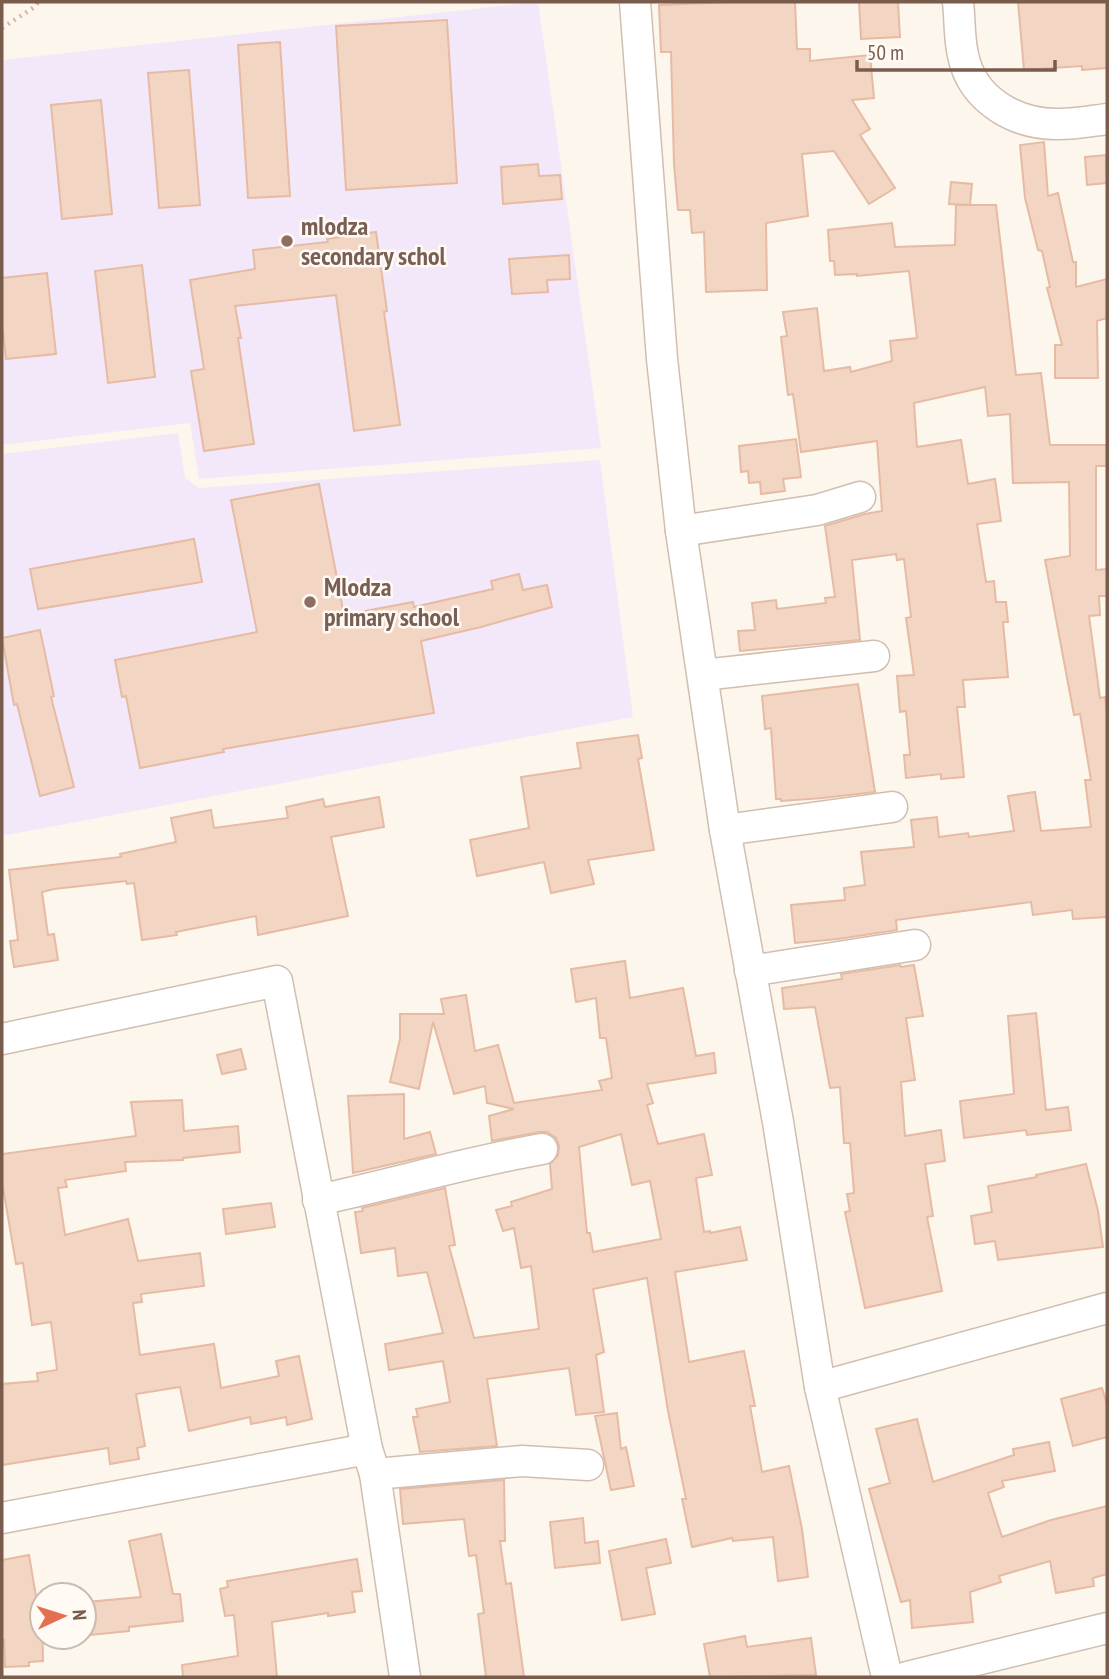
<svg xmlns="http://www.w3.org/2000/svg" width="1109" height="1679" font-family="'PT Sans Narrow',sans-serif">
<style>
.education{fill:#f3e8fa}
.building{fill:#f3d5c3;stroke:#e6bba3;stroke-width:2;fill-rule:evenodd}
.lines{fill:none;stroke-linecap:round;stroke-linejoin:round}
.minor-casing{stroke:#d1beb0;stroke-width:33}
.path{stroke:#d9b8a5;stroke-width:4.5;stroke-dasharray:2 5;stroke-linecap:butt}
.minor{stroke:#fff;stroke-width:30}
.education-dot{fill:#8d6e63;stroke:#fffaf3;stroke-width:2.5}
.labels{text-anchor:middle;stroke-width:5;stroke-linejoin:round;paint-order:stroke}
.education-label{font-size:26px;font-weight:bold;fill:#785e54;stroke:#fffaf3;text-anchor:start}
</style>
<rect width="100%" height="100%" fill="#fdf6ec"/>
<g class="education">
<path d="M 538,2 L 601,448 L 199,479 L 190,423 L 2,445 L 2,60 Z"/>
<path d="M 178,433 L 185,478 L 199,488 L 600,460 L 633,717 L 2,836 L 2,454 Z"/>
</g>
<g class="building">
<path d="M 731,2 L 795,2 L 797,49 L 810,49 L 810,61 L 870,55 L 874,98 L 852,100 L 870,129 L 860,135 L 895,188 L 869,204 L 834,151 L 802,154 L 808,216 L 766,223 L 767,290 L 706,292 L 704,232 L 692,233 L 690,210 L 678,210 L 674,164 L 671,52 L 661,52 L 659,5 Z"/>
<path d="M 859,2 L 898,2 L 900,37 L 861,39 Z"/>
<path d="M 1018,2 L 1107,2 L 1107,68 L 1082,70 L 1082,66 L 1024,70 Z"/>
<path d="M 447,20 L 457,183 L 346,190 L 336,26 Z"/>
<path d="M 280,42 L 290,196 L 248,198 L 238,45 Z"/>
<path d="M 189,70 L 200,205 L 159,208 L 148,73 Z"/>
<path d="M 101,100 L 112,214 L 62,219 L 51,105 Z"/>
<path d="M 1044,142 L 1048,196 L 1058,193 L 1073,262 L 1076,262 L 1076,287 L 1107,279 L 1107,318 L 1097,321 L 1098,378 L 1055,378 L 1055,345 L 1062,345 L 1047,288 L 1050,287 L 1042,251 L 1038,250 L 1025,198 L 1020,145 Z"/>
<path d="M 1106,155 L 1107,183 L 1087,185 L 1085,157 Z"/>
<path d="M 538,164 L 539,176 L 560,175 L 562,199 L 503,204 L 501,167 Z"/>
<path d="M 951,182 L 972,184 L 970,205 L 949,204 Z"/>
<path d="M 956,205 L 996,205 L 1016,375 L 1041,373 L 1050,445 L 1107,445 L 1107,466 L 1096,466 L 1096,570 L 1107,569 L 1107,596 L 1099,596 L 1100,615 L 1089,616 L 1100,698 L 1105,697 L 1107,714 L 1107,917 L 1073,919 L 1072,910 L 1033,915 L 1031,902 L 896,920 L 897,930 L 838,939 L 795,943 L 791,905 L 845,900 L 844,888 L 865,885 L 861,852 L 914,847 L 911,820 L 937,817 L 939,837 L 968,833 L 969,837 L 1014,831 L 1008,796 L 1035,792 L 1041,831 L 1091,827 L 1085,780 L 1091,780 L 1080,714 L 1074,715 L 1045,560 L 1070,556 L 1069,482 L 1013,483 L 1010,414 L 988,416 L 985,387 L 914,403 L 917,447 L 961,440 L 968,484 L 995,479 L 1001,521 L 977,524 L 986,582 L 994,581 L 996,602 L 1006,602 L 1008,622 L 1003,622 L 1008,677 L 963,680 L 965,707 L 957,707 L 964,777 L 941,779 L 941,774 L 906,778 L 904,755 L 910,755 L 906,711 L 900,712 L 897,676 L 914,675 L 906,618 L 911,617 L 904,559 L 897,560 L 896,554 L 852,560 L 860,640 L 740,651 L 738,631 L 755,630 L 752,603 L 776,600 L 777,609 L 826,603 L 825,598 L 835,597 L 825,526 L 865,514 L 882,511 L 877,441 L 801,452 L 793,394 L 788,395 L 781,337 L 787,336 L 783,312 L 817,308 L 824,371 L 850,367 L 851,372 L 892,361 L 890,341 L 917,338 L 909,271 L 857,276 L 857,274 L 835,275 L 834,261 L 830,261 L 828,230 L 892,223 L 895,247 L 955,245 Z"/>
<path d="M 376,232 L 387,311 L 384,312 L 400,425 L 354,431 L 336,295 L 235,306 L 241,338 L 238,338 L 254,444 L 204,451 L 191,371 L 204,369 L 190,280 L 255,269 L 253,250 L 328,242 L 327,239 Z"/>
<path d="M 569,255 L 570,279 L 547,280 L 548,292 L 512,294 L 509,259 Z"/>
<path d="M 142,265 L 155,377 L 108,383 L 95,271 Z"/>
<path d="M 47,273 L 56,354 L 6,359 L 2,322 L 2,278 Z"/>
<path d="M 796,439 L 801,477 L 783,479 L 785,491 L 761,494 L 760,482 L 749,483 L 748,471 L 741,472 L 739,446 Z"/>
<path d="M 319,484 L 344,615 L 413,602 L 414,607 L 493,589 L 491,581 L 519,574 L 523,590 L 547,585 L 552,607 L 481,627 L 421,641 L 434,713 L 223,749 L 224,752 L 140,768 L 126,696 L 122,697 L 115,660 L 257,632 L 231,500 Z"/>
<path d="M 194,539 L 202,582 L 38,609 L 30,569 Z"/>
<path d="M 40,630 L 54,696 L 51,697 L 74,787 L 40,796 L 17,704 L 14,705 L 2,638 Z"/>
<path d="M 858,684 L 875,792 L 823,798 L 781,801 L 781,799 L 776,799 L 771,728 L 765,729 L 762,696 Z"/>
<path d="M 638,735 L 642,758 L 638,759 L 654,850 L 588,860 L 594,884 L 551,893 L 544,862 L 477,876 L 470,840 L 529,828 L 521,777 L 581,768 L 577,743 Z"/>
<path d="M 379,797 L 384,827 L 331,837 L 348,916 L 258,935 L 256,916 L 176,932 L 177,935 L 142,940 L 134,883 L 127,884 L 126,881 L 54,889 L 42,892 L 48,935 L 54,934 L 58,960 L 14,967 L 10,941 L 18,940 L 9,870 L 121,857 L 120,854 L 176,842 L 171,818 L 211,810 L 214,828 L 288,818 L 286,807 L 323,799 L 325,807 Z"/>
<path d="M 625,961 L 630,998 L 683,988 L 696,1056 L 714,1053 L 716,1073 L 647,1084 L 653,1103 L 647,1105 L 658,1144 L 704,1134 L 712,1175 L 696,1178 L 704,1232 L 710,1231 L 710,1233 L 740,1227 L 747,1260 L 675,1272 L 689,1362 L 744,1351 L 755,1406 L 750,1406 L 762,1472 L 789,1466 L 802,1529 L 808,1577 L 778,1581 L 773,1537 L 733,1541 L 732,1538 L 692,1547 L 682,1499 L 686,1499 L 668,1411 L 647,1278 L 593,1289 L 604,1352 L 596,1355 L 604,1412 L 576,1415 L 569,1368 L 487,1379 L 497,1446 L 420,1452 L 413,1417 L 418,1417 L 416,1409 L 450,1402 L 443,1361 L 389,1370 L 385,1344 L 443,1333 L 427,1272 L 398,1276 L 395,1248 L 361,1253 L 355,1212 L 363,1211 L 362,1208 L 445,1188 L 455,1245 L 449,1246 L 474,1338 L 539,1329 L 531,1266 L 521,1268 L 514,1228 L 503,1231 L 496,1210 L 512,1206 L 511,1202 L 552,1189 L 550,1164 L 558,1155 L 559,1146 L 556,1138 L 547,1132 L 539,1132 L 492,1141 L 489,1116 L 514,1109 L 487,1103 L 485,1086 L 454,1094 L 433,1022 L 419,1089 L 390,1082 L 400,1039 L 400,1014 L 444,1014 L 441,999 L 466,995 L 475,1051 L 498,1045 L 514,1103 L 602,1090 L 599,1081 L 612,1078 L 606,1038 L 600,1038 L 596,998 L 576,1002 L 571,969 ZM 621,1134 L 632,1185 L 650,1181 L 661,1239 L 593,1252 L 590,1233 L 587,1233 L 579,1147 Z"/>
<path d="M 900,965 L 901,967 L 914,965 L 923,1016 L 906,1018 L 915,1080 L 901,1082 L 905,1136 L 941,1130 L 945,1161 L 925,1164 L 933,1216 L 927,1217 L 942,1291 L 865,1308 L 845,1212 L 850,1211 L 847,1194 L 854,1193 L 850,1143 L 844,1143 L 840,1087 L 830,1088 L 815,1007 L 784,1009 L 782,988 L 842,979 L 841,974 Z"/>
<path d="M 1036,1013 L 1046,1110 L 1068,1107 L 1071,1130 L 1027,1135 L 1026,1130 L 964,1138 L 960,1101 L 1014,1094 L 1008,1016 Z"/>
<path d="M 241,1049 L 246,1069 L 222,1074 L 217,1055 Z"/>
<path d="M 404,1094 L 404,1139 L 430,1132 L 436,1154 L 353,1173 L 348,1096 Z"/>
<path d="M 182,1100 L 184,1131 L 238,1126 L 240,1152 L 183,1158 L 183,1160 L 125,1162 L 126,1171 L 65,1180 L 67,1187 L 58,1188 L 65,1235 L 128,1219 L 138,1261 L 200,1253 L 204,1286 L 141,1294 L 142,1302 L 133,1303 L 140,1355 L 214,1344 L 221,1388 L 279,1376 L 276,1361 L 299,1356 L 312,1419 L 287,1425 L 286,1417 L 251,1424 L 250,1417 L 189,1431 L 180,1387 L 136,1394 L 145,1446 L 137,1448 L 139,1459 L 110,1464 L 108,1448 L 2,1465 L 2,1384 L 38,1381 L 37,1373 L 57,1370 L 51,1322 L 32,1325 L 23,1263 L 16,1264 L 2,1182 L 2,1154 L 136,1136 L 131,1102 Z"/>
<path d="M 1086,1164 L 1098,1211 L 1103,1247 L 998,1260 L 995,1241 L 975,1244 L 971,1216 L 992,1212 L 988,1186 L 1037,1177 L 1036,1175 Z"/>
<path d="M 271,1203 L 275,1227 L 226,1234 L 223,1209 Z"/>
<path d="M 1102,1388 L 1107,1404 L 1107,1437 L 1073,1446 L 1061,1399 Z"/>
<path d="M 617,1413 L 621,1449 L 626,1447 L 634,1486 L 611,1490 L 595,1416 Z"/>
<path d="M 917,1419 L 933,1482 L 1014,1455 L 1013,1449 L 1049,1442 L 1055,1471 L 1002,1481 L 1004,1487 L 988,1493 L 1002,1537 L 1051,1520 L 1107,1506 L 1107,1574 L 1093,1578 L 1094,1586 L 1056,1593 L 1050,1561 L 999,1576 L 1001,1582 L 970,1592 L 973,1622 L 912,1628 L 910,1600 L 901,1602 L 869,1489 L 890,1483 L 876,1429 Z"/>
<path d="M 504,1480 L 505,1541 L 500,1541 L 506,1584 L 511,1583 L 524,1677 L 486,1677 L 478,1614 L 484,1613 L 476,1555 L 469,1556 L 464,1519 L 403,1524 L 400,1489 Z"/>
<path d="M 583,1518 L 585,1543 L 598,1541 L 600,1563 L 555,1568 L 550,1522 Z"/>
<path d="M 161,1534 L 173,1594 L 180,1594 L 183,1621 L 129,1627 L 129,1631 L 90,1635 L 87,1602 L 141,1597 L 129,1541 Z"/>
<path d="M 666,1539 L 671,1563 L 646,1568 L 655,1614 L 622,1620 L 609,1551 Z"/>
<path d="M 29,1555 L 39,1614 L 42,1613 L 43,1661 L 29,1662 L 29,1666 L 5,1667 L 4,1640 L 2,1641 L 2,1560 Z"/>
<path d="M 357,1559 L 362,1591 L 352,1592 L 355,1612 L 328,1616 L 328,1613 L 272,1622 L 277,1677 L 183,1677 L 182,1665 L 238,1656 L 234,1615 L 225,1616 L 220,1589 L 228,1587 L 227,1581 Z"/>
<path d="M 745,1636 L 747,1647 L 811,1638 L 816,1675 L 710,1677 L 704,1644 Z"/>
</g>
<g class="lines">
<defs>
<g id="minor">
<path d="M 635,2 L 662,359 L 681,531 L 725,830 L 778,1122 L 820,1387 L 887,1677"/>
<path d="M 958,2 C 960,19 959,38 963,55 C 972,100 1016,125 1059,124 C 1075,124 1091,121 1107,119"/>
<path d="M 681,531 L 817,510 L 860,497"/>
<path d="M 703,675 L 874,656"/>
<path d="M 725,830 L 892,807"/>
<path d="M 750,971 L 915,945"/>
<path d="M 2,1039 L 277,981 L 367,1449 L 375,1474 L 405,1677"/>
<path d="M 318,1200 C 393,1184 467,1162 542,1149"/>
<path d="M 820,1387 L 1107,1308"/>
<path d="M 375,1474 L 522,1461 L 588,1465"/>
<path d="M 2,1518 L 367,1449"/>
<path d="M 907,1677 L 1107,1628"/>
</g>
</defs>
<use href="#minor" class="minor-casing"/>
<path class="path" d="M 2,28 L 36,6 L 38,2"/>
<use href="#minor" class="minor"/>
</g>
<g class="education-dot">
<circle cx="287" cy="241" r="7"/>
<circle cx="310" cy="602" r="7"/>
</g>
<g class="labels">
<g class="education-label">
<text x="301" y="235">mlodza<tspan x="301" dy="30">secondary schol</tspan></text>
<text x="324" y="596">Mlodza<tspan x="324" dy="30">primary school</tspan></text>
</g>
</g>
<rect width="1109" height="1679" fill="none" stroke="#7a5c4d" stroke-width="7"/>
<g transform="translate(63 1616) rotate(86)"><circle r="33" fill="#fffaf3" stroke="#cabbb1" stroke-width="2"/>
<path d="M0-5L12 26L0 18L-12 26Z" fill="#e76f51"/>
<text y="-10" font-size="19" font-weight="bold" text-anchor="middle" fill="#7a5c4d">N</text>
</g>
<path d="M857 60v10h198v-10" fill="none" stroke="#7a5c4d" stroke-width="3.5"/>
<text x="867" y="60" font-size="21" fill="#7a5c4d" stroke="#fffaf3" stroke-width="5" paint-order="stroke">50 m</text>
</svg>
